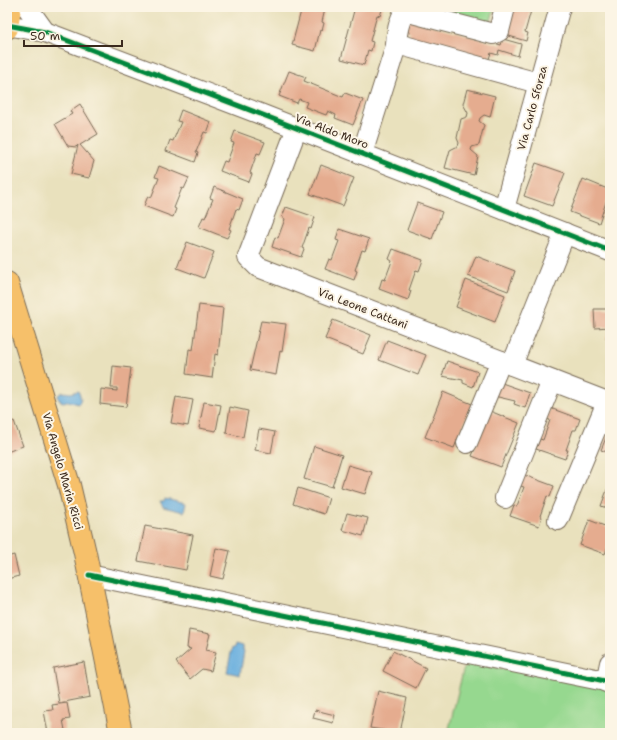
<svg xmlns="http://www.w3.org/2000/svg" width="617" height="740" font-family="'Shantell Sans',sans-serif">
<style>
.green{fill:#96d88f;stroke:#688156}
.water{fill:#67aede;stroke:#516c7e}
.building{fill:#e5ac8f}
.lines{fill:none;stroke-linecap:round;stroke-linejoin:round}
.minor-casing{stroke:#786a56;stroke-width:22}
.major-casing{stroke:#786a56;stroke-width:24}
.minor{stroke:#fff;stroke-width:20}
.major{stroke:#f6c06b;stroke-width:22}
.cycleway-casing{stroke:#fcf5e5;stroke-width:8}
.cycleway{stroke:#00873e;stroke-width:5}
.labels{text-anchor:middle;stroke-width:4;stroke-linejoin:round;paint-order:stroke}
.street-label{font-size:11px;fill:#3b2a1e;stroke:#fcf5e5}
</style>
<rect width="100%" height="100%" fill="#fcf5e5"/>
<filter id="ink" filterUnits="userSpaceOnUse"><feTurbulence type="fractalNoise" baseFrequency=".025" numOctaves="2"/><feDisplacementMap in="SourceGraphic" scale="8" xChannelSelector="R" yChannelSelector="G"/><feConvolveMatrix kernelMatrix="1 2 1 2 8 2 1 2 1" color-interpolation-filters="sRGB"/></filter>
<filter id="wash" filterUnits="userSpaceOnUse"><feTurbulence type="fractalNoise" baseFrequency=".012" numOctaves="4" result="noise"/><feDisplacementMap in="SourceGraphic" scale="16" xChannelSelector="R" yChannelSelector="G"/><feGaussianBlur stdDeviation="0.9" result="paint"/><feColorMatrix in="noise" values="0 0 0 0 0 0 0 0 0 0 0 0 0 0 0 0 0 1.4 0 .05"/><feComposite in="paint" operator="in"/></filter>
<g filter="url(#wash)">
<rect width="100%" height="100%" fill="#e9e1bd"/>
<g class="green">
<path d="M 407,7 L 495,7 L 491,20 L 482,27 Z"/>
<path d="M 467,663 L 610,686 L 610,733 L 448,733 L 463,671 Z"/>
</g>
<g class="water">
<path d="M 78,391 L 81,398 L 79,404 L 67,401 L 63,402 L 59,400 L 58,395 L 63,392 L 71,393 Z"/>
<path d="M 165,498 L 186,503 L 184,512 L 163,507 L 160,501 L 164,501 Z"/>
<path d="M 235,644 L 242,646 L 242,650 L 244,651 L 240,675 L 227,672 L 232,648 L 234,648 Z"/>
</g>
<g id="blocks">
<g class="building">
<path d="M 302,7 L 329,7 L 328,10 L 325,9 L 322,22 L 324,23 L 322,31 L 320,30 L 315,51 L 292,45 Z"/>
<path d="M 355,7 L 383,7 L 380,16 L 377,15 L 370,41 L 373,42 L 371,51 L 368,50 L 364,65 L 341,59 Z"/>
<path d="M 507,7 L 532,7 L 525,32 L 528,33 L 526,41 L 509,36 L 509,33 L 503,31 Z"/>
<path d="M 405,17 L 501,45 L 503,39 L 521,44 L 518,56 L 499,50 L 498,55 L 491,53 L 487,64 L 408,42 L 410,32 L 401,30 Z"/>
<path d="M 289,71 L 306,77 L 304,81 L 343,97 L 345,93 L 363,100 L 353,125 L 335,118 L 336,115 L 328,111 L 326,115 L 305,107 L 307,102 L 299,99 L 297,103 L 279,96 Z"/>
<path d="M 467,89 L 495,96 L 490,117 L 484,115 L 480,118 L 479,121 L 484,125 L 479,145 L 472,147 L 471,150 L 478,156 L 474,175 L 445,168 L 450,150 L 458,146 L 459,143 L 457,138 L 461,119 L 467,117 L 468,113 L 463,104 Z"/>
<path d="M 80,104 L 98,134 L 80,145 L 94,161 L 89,178 L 71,174 L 78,145 L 76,147 L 68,146 L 55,124 L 72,114 L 70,111 Z"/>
<path d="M 181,110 L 211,122 L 207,133 L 204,132 L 196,152 L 198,153 L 195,162 L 166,151 L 170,140 L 173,141 L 181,122 L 177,121 Z"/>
<path d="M 235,131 L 265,142 L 260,154 L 257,153 L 250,173 L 252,174 L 249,182 L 220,171 L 224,161 L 227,162 L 234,143 L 231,142 Z"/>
<path d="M 536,163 L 565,173 L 552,206 L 524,196 Z"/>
<path d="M 321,165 L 354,178 L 343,206 L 310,194 Z"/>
<path d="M 159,166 L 189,178 L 184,189 L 182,188 L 174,208 L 176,209 L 173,217 L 144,206 L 148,196 L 151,198 L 159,178 L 155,177 Z"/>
<path d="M 583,179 L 610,190 L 599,223 L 570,212 Z"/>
<path d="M 214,187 L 243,199 L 239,210 L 236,209 L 229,229 L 231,230 L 227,238 L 199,227 L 203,217 L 205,218 L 213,199 L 210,198 Z"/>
<path d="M 417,203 L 442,212 L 432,239 L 407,230 Z"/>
<path d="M 286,207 L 315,217 L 311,229 L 309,228 L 302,248 L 304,249 L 301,257 L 272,247 L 275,237 L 278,238 L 285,219 L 282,217 Z"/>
<path d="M 339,229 L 369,239 L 365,251 L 362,250 L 355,270 L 357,271 L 354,280 L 325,269 L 329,259 L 332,260 L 339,241 L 336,240 Z"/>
<path d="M 187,242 L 214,252 L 204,278 L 177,268 Z"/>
<path d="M 393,249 L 423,260 L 419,271 L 416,270 L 409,290 L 411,291 L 408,300 L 379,289 L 382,279 L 385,280 L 392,261 L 389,259 Z"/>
<path d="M 476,256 L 515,271 L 508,291 L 468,276 Z"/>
<path d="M 466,280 L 505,295 L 495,322 L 456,307 Z"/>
<path d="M 199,305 L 223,308 L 218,355 L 215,354 L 212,378 L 186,374 L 189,349 L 193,350 Z"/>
<path d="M 594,309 L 610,309 L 610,327 L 595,328 Z"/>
<path d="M 333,320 L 371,335 L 363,354 L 325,339 Z"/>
<path d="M 261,321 L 286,324 L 282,352 L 280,351 L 276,375 L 250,370 Z"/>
<path d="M 610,328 L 610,339 L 606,338 Z"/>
<path d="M 387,340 L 426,355 L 418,375 L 379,360 Z"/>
<path d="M 447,361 L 478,372 L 473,387 L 463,383 L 463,380 L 442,376 Z"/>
<path d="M 113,366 L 131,368 L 126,407 L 100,404 L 101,389 L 117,391 L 117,388 L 111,388 Z"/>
<path d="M 499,382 L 530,393 L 525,408 L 514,404 L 515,401 L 494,396 Z"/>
<path d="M 443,392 L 472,404 L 454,448 L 425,437 Z"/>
<path d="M 176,397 L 193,400 L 188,426 L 171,423 Z"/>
<path d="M 204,402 L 221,405 L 216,431 L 199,428 Z"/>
<path d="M 230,407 L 248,411 L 243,437 L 226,433 Z"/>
<path d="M 550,408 L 580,419 L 576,430 L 573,430 L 566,450 L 568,450 L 565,459 L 536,449 L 540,439 L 543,440 L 550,420 L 546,419 Z"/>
<path d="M 490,411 L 519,423 L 501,467 L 472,456 Z"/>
<path d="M 14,421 L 23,446 L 7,452 L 7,423 Z"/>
<path d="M 610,428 L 610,453 L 601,450 Z"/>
<path d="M 259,429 L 275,432 L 271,453 L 255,450 Z"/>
<path d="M 314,446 L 342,455 L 332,487 L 304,479 Z"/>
<path d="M 348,465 L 372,472 L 365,494 L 341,487 Z"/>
<path d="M 524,475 L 554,486 L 550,497 L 547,496 L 540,516 L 542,517 L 539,526 L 510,516 L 514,505 L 517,506 L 524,487 L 520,486 Z"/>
<path d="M 610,482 L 610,509 L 601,506 Z"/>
<path d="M 298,488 L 329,498 L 324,514 L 293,504 Z"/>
<path d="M 347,513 L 368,518 L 363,536 L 342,530 Z"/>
<path d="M 589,520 L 610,528 L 610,540 L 605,554 L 580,545 Z"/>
<path d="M 145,526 L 193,535 L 186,570 L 138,561 Z"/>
<path d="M 216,548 L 230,551 L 223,579 L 210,576 Z"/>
<path d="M 14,555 L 19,576 L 7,579 L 7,557 Z"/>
<path d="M 189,630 L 210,634 L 206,650 L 216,652 L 211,671 L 202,669 L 190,679 L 176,662 L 191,649 L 187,648 Z"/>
<path d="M 393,651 L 426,668 L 416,688 L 383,671 Z"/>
<path d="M 84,662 L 90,697 L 59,703 L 53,668 Z"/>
<path d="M 378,691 L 407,698 L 400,733 L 370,728 Z"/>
<path d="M 67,703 L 70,719 L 63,720 L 65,730 L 48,733 L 44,711 L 53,710 L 52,705 Z"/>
<path d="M 315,710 L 335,715 L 333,723 L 313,718 Z"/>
</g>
</g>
</g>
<g filter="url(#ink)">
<use href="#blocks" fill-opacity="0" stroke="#786a56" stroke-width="1"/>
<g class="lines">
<defs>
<g id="minor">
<path d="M 27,7 L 45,32"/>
<path d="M 7,25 L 45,32 L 263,115 L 610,251"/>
<path d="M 396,46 C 396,35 399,20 405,11 L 493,34 L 499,31 L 505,7"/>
<path d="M 297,128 L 248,257 L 258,267 L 610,403"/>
<path d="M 362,154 L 396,46 L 401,45 L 538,83"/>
<path d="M 504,209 L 560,7"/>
<path d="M 512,365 L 565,233"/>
<path d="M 467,443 L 501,361"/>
<path d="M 505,498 L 552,381"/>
<path d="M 558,520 L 607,402"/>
<path d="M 89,575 L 610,682"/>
<path d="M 606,682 L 610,663"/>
</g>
<g id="major">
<path d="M 7,28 L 10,7"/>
<path d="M 7,283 L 69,485 L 85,553 L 121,733"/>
</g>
</defs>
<use href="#minor" class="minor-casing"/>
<use href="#major" class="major-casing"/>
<use href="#minor" class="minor"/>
<use href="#major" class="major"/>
<defs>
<g id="cycleway">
<path d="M 7,25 L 45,32 L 263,115 L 610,251"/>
<path d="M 89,575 L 610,682"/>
</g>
</defs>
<use href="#cycleway" class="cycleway-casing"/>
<use href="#cycleway" class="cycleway"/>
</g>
</g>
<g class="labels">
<g class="street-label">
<text transform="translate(532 108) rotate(-75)" y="4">Via Carlo Sforza</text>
<text transform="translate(332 131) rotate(21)" y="4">Via Aldo Moro</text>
<text transform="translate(363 308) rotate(21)" y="4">Via Leone Cattani</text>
<text transform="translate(63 471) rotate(74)" y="4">Via Angelo Maria Ricci</text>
</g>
</g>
<rect width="617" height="740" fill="none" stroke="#fcf5e5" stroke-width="24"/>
<path d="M24 40v6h98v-6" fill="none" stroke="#3b2a1e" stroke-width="2"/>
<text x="30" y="40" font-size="12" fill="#3b2a1e" stroke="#fcf5e5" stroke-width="3" paint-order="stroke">50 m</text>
</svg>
